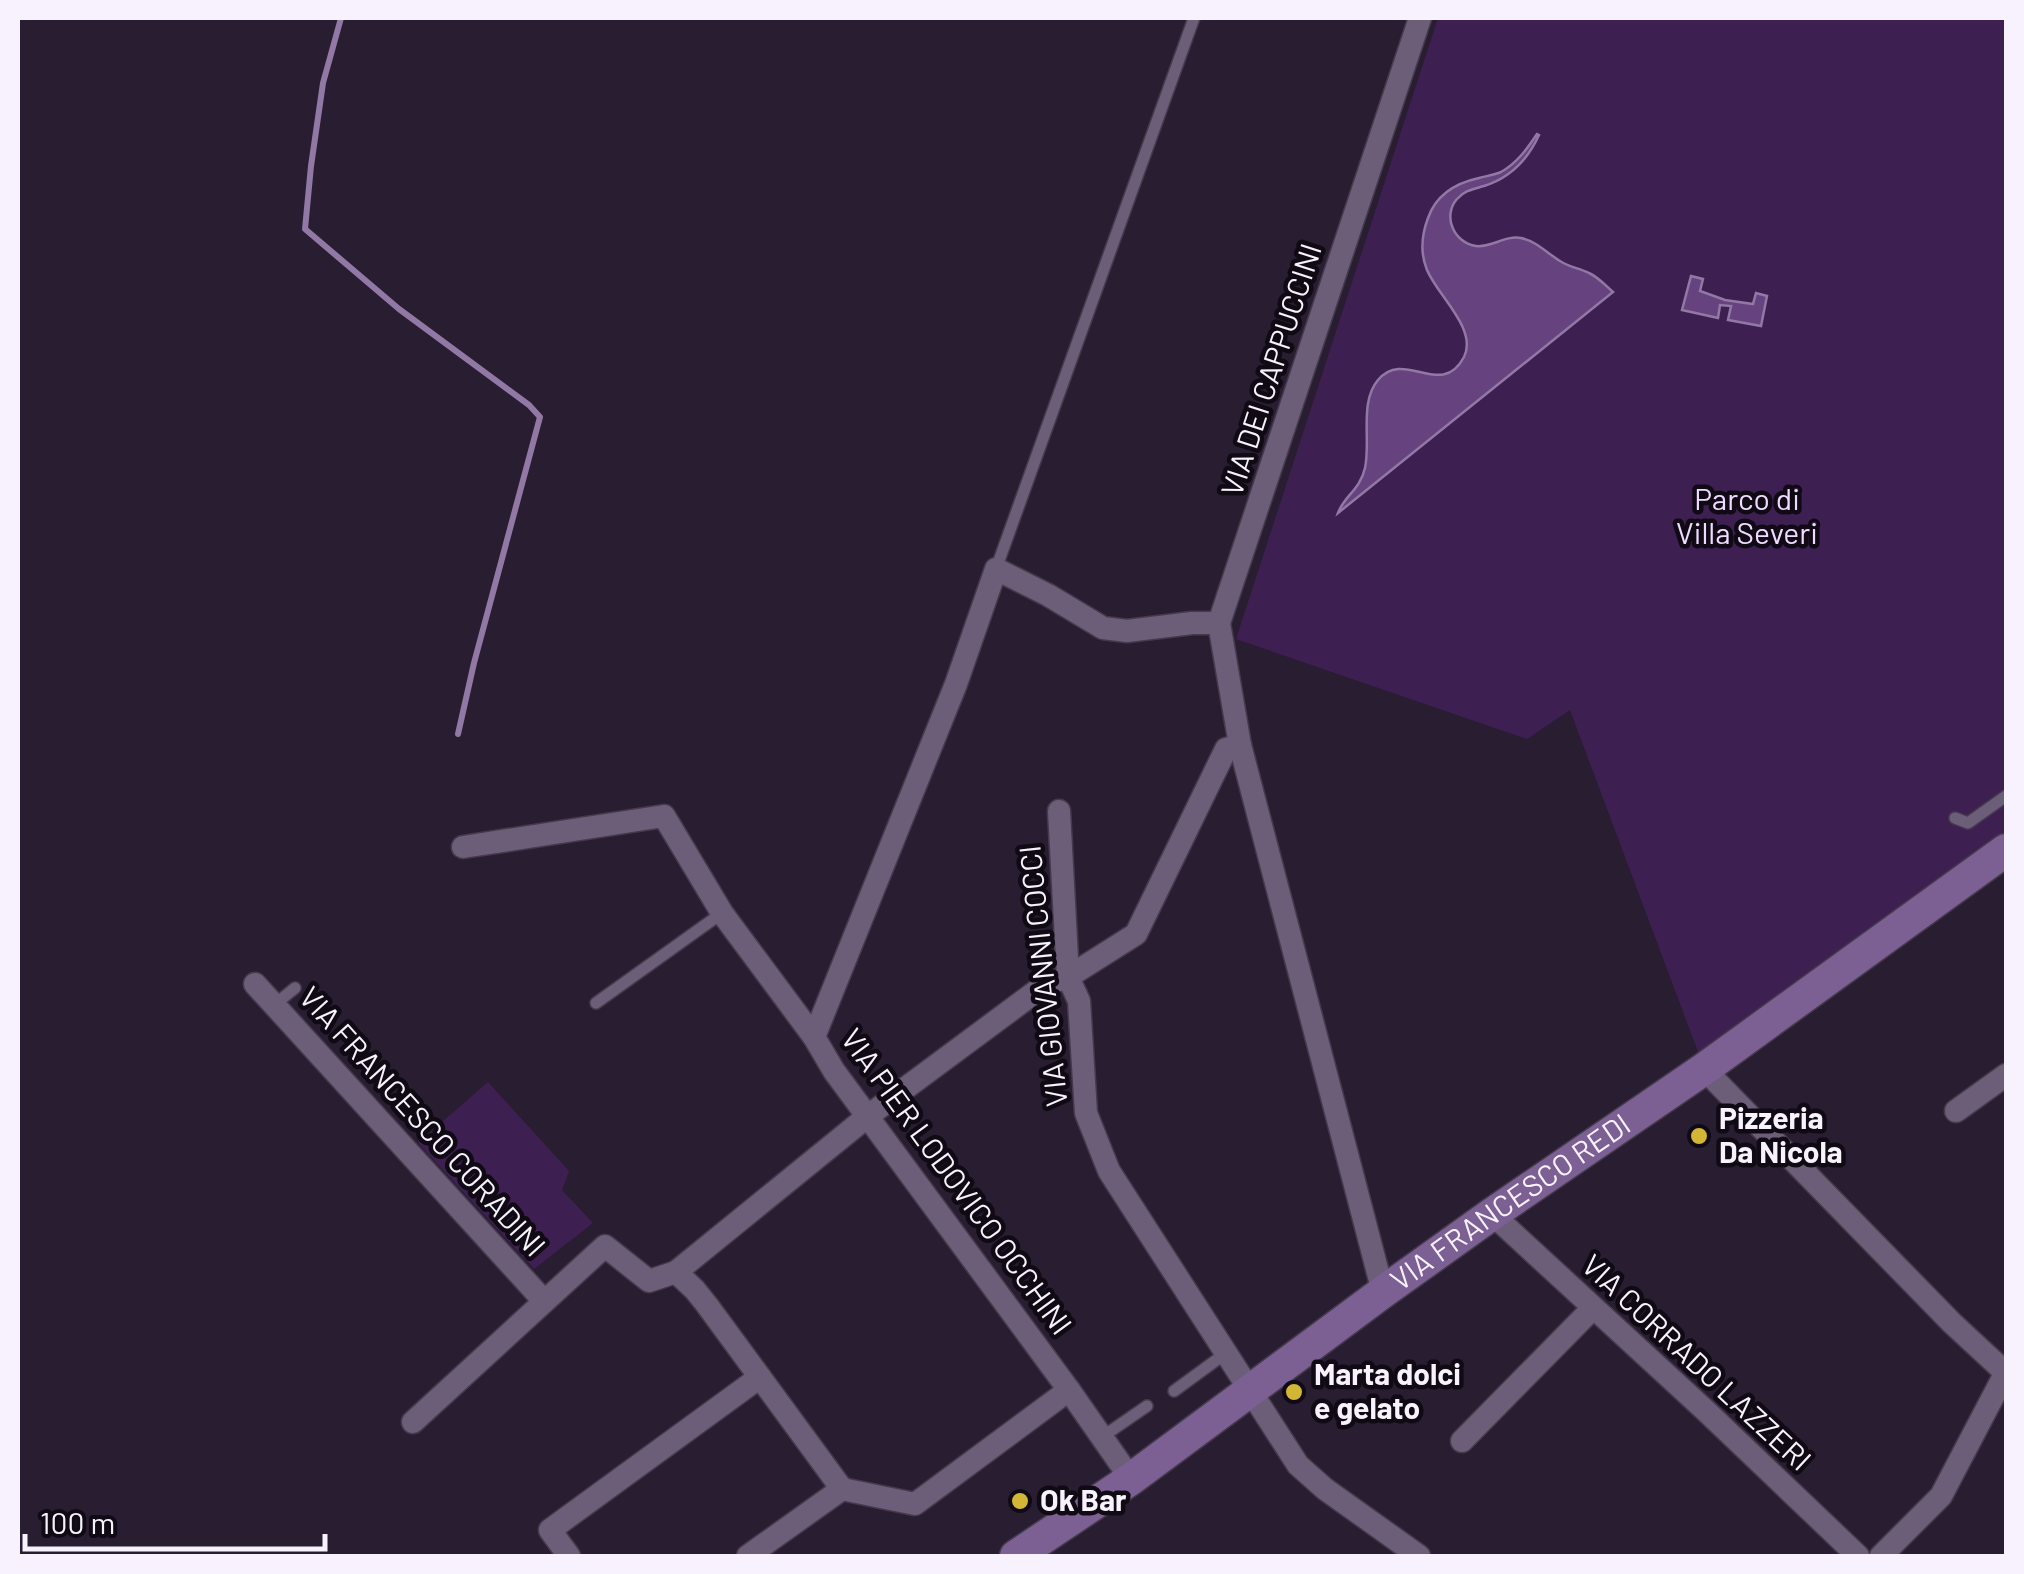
<svg xmlns="http://www.w3.org/2000/svg" width="2024" height="1574" font-family="Barlow,sans-serif">
<style>
.green{fill:#3e1f52;fill-rule:evenodd}
.water{fill:#66437e;stroke:#9278a4;stroke-width:2.5}
.lines{fill:none;stroke-linecap:round;stroke-linejoin:round}
.stream{stroke:#9278a4;stroke-width:6}
.lane-casing{stroke:#453a4c;stroke-width:14}
.street-casing{stroke:#453a4c;stroke-width:25}
.secondary-casing{stroke:#453a4c;stroke-width:35}
.lane{stroke:#6c5e78;stroke-width:11}
.street{stroke:#6c5e78;stroke-width:22}
.secondary{stroke:#7d6093;stroke-width:32}
.poi-dot{fill:#d3b635;stroke:#0f0a13;stroke-width:4}
.labels{text-anchor:middle;stroke-width:9;stroke-linejoin:round;paint-order:stroke}
.street-label{font-size:30px;fill:#f8f2fe;stroke:#0f0a13}
.park-label{font-size:30px;fill:#efdbff;stroke:#0f0a13}
.poi-label{font-size:30px;font-weight:bold;fill:#f8f2fe;stroke:#0f0a13;text-anchor:start}
</style>
<rect width="100%" height="100%" fill="#291d32"/>
<g class="green">
<path d="M 1438,18 L 2006,18 L 2006,837 L 1700,1057 L 1570,710 L 1527,739 L 1236,639 ZM 1536,134 L 1539,136 C 1529,158 1513,174 1490,184 C 1480,188 1470,188 1461,195 C 1440,212 1452,244 1479,246 C 1488,246 1493,241 1501,240 C 1511,239 1530,244 1540,247 C 1549,251 1556,260 1566,264 C 1585,274 1596,276 1612,292 L 1340,507 C 1352,496 1361,484 1365,468 C 1370,442 1360,400 1379,379 C 1386,371 1396,367 1406,368 C 1414,368 1420,373 1428,375 C 1446,378 1465,367 1467,347 C 1468,334 1461,323 1455,312 C 1437,279 1411,251 1430,213 C 1447,177 1471,186 1499,172 C 1516,165 1527,150 1536,134 Z"/>
<path d="M 488,1082 L 569,1171 L 562,1190 L 593,1223 L 534,1269 L 418,1143 Z"/>
</g>
<g class="water">
<path d="M 1537,134 L 1539,135 C 1528,159 1510,178 1484,186 C 1474,189 1465,190 1457,199 C 1442,216 1454,243 1476,246 C 1491,248 1505,235 1521,238 C 1536,241 1547,253 1560,261 C 1569,267 1579,268 1589,273 C 1598,277 1605,285 1613,292 L 1338,513 C 1344,496 1360,490 1365,468 C 1371,441 1359,402 1378,380 C 1405,348 1441,400 1464,357 C 1478,329 1437,295 1427,270 C 1420,253 1422,234 1428,218 C 1436,195 1456,183 1479,178 C 1486,176 1494,175 1501,172 C 1517,163 1527,149 1537,134 Z"/>
<path d="M 1691,276 L 1703,279 L 1700,291 L 1725,300 L 1753,304 L 1756,293 L 1767,296 L 1761,326 L 1728,320 L 1731,306 L 1720,305 L 1718,318 L 1682,310 Z"/>
</g>
<g class="lines">
<path class="stream" d="M 341,18 L 323,83 L 311,166 L 305,229 L 399,309 L 529,405 L 540,417 L 474,663 L 458,734"/>
<defs>
<g id="lane">
<path d="M 996,569 L 1194,18"/>
<path d="M 1955,818 L 1968,823 L 2006,796"/>
<path d="M 596,1003 L 722,913"/>
<path d="M 274,1005 L 295,988"/>
<path d="M 1174,1391 L 1226,1353"/>
<path d="M 1102,1437 L 1147,1406"/>
</g>
<g id="street">
<path d="M 1059,811 L 1068,977 L 1079,1001 L 1086,1113 L 1109,1171 L 1298,1465 L 1325,1489 L 1419,1556"/>
<path d="M 463,847 L 664,816 L 722,913 L 814,1037"/>
<path d="M 255,984 L 544,1301"/>
<path d="M 1704,1069 L 1952,1323 L 2006,1373"/>
<path d="M 1956,1111 L 2006,1075"/>
<path d="M 1492,1214 L 1706,1411 L 1858,1556"/>
<path d="M 676,1272 L 695,1290 L 707,1305 L 842,1489"/>
<path d="M 1383,1292 L 1240,745 L 1219,623 L 1420,18"/>
<path d="M 413,1422 L 605,1246 L 649,1281 L 676,1272 L 868,1116 L 1046,984 L 1068,977 L 1136,934 L 1226,749 L 1240,745"/>
<path d="M 1462,1441 L 1593,1308"/>
<path d="M 1131,1479 L 1069,1390 L 834,1071 L 814,1037 L 956,684 L 996,569 L 1048,595 L 1103,628 L 1127,631 L 1192,623 L 1219,623"/>
<path d="M 569,1556 L 550,1530 L 760,1377"/>
<path d="M 748,1556 L 842,1489 L 915,1504 L 1069,1390"/>
<path d="M 1881,1556 L 1941,1496 L 2006,1372"/>
</g>
<g id="secondary">
<path id="s1" d="M 1016,1556 L 1131,1479 L 1383,1292 L 1492,1214 L 1704,1069 L 2006,850"/>
</g>
</defs>
<use href="#lane" class="lane-casing"/>
<use href="#street" class="street-casing"/>
<use href="#secondary" class="secondary-casing"/>
<use href="#lane" class="lane"/>
<use href="#street" class="street"/>
<use href="#secondary" class="secondary"/>
</g>
<g class="poi-dot">
<circle cx="1699" cy="1136" r="10"/>
<circle cx="1294" cy="1392" r="10"/>
<circle cx="1020" cy="1501" r="10"/>
</g>
<g class="labels">
<g class="street-label">
<text transform="translate(1272 370) rotate(-72)" y="10">VIA DEI CAPPUCCINI</text>
<text transform="translate(1044 976) rotate(-96)" y="10">VIA GIOVANNI COCCI</text>
<text transform="translate(422 1122) rotate(48)" y="10">VIA FRANCESCO CORADINI</text>
<text transform="translate(956 1182) rotate(54)" y="10">VIA PIER LODOVICO OCCHINI</text>
<text dy="10" stroke="none"><textPath href="#s1" startOffset="608">VIA FRANCESCO REDI</textPath></text>
<text transform="translate(1696 1363) rotate(43)" y="10">VIA CORRADO LAZZERI</text>
</g>
<g class="park-label">
<text x="1747" y="510">Parco di<tspan x="1747" dy="34">Villa Severi</tspan></text>
</g>
<g class="poi-label">
<text x="1719" y="1129">Pizzeria<tspan x="1719" dy="34">Da Nicola</tspan></text>
<text x="1314" y="1385">Marta dolci<tspan x="1314" dy="34">e gelato</tspan></text>
<text x="1040" y="1511">Ok Bar</text>
</g>
</g>
<rect width="2024" height="1574" fill="none" stroke="#f8f2fe" stroke-width="40"/>
<path d="M25 1534v15h300v-15" fill="none" stroke="#f8f2fe" stroke-width="5"/>
<text x="40" y="1534" font-size="30" fill="#f8f2fe" stroke="#0f0a13" stroke-width="8" paint-order="stroke">100 m</text>
</svg>
